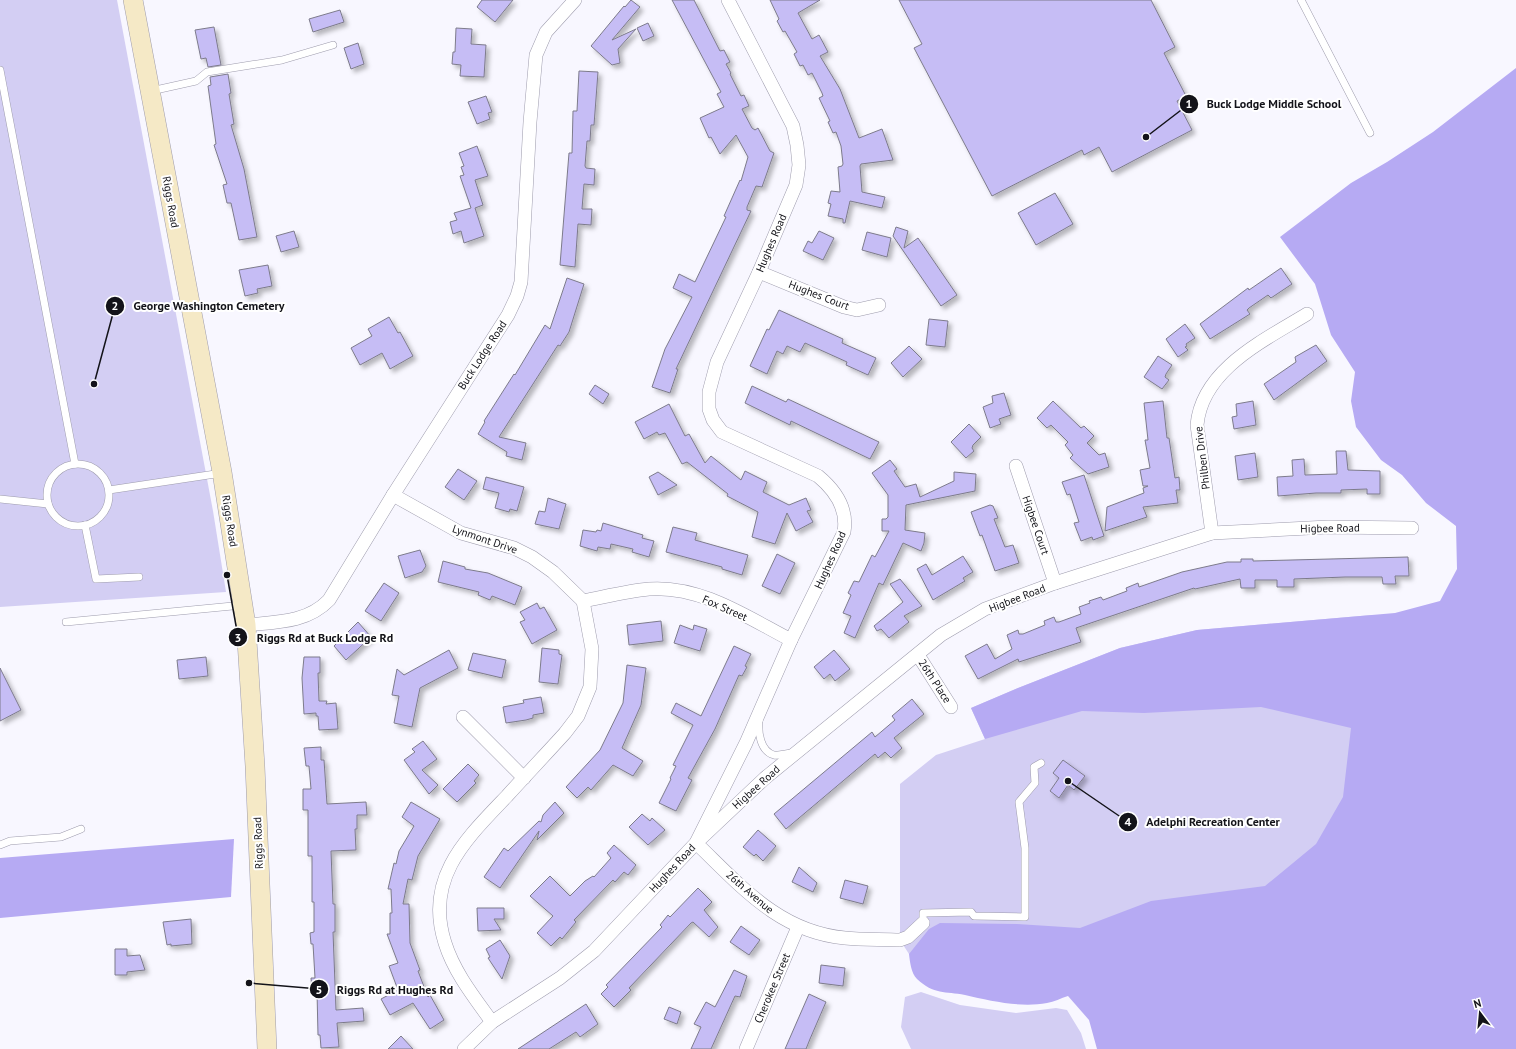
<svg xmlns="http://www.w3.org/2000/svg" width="1516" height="1049" font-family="'PT Sans',sans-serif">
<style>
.green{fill:#d3cef3}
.forest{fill:#b6aaf3}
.building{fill:#c6bdf5;stroke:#7d7b8b;filter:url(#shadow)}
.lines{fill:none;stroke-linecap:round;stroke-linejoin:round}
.service-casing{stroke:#9e9cad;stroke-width:8}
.minor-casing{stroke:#9e9cad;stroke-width:14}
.secondary-casing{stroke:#9e9cad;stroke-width:20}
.service{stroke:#fff;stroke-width:7}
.minor{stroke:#fff;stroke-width:13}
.secondary{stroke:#f5e9c6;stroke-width:19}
.labels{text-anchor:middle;stroke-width:4;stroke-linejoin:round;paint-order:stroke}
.street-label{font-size:11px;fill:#131319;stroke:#fff}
.leader{fill:none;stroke:#131319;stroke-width:1.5}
.callout-dot{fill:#131319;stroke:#fff;stroke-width:1.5}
.mark-label{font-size:12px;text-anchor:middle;font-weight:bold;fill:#fff}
.callout-label{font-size:12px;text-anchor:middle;font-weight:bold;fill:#131319;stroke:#fff;stroke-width:4;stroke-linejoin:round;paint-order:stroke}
</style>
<defs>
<filter id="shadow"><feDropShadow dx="3.5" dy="3.5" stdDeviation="2" flood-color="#0004"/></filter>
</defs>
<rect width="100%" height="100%" fill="#f8f7ff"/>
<g class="green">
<path d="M 0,0 L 117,0 L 213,511 L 226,592 L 0,607 Z"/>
<path d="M 1372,615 L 1348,857 L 1274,918 L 1068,956 L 909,954 L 900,940 L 900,784 L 936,755 L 985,739 L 971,708 L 1018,688 L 1120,648 L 1197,630 Z"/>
<path d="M 921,992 L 960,1005 L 1016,1013 L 1056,1008 L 1067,1010 L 1081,1033 L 1086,1049 L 911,1049 L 901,1027 L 905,997 Z"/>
</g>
<g class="forest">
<path d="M 1516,68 L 1516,1049 L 1097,1049 L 1089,1020 L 1068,996 C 1061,998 1054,1002 1047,1003 C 1021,1008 991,1001 965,995 C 945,991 934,995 917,979 C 911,973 910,962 909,954 L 929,929 L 940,923 L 1017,924 L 1080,928 L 1151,901 L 1265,886 L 1316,844 L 1343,797 L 1351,728 L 1261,707 L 1144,713 L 1082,711 L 985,739 L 971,708 L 1018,688 L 1120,648 L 1197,630 L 1395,613 L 1440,601 L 1457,569 L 1456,526 L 1426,503 L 1402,475 L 1381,460 L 1356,427 L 1351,401 L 1355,372 L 1331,335 L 1315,284 L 1280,237 L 1351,183 L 1387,162 L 1433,132 Z"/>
<path d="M 234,839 L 231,897 L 0,918 L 0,858 Z"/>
</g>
<g class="building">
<path d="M 482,0 L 513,0 L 495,22 L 477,7 Z"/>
<path d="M 631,0 L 640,7 L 612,40 L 636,29 L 618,49 L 620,63 L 612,65 L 591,46 L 624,6 L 625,7 Z"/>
<path d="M 672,0 L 694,0 L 720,51 L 724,50 L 730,62 L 726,64 L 731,73 L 730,74 L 741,96 L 744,95 L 749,106 L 742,109 L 752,128 L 755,130 L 758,128 L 770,151 L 774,153 L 762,187 L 756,186 L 747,207 L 747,210 L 751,211 L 676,369 L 678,369 L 670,393 L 652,387 L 665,349 L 692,297 L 673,288 L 679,274 L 695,282 L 726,217 L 724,216 L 740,180 L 741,181 L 748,157 L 736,135 L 720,154 L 711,137 L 709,138 L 700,118 L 724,107 L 717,94 L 721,92 Z"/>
<path d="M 770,0 L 820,0 L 798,13 L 812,39 L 819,35 L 828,52 L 820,56 L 840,89 L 859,138 L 882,129 L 893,160 L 861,164 L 860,166 L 862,192 L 885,197 L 882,208 L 850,201 L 845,223 L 843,223 L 843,219 L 828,216 L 831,204 L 828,203 L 831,191 L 840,192 L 838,167 L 842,166 L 843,164 L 841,146 L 836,132 L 833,133 L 828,122 L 830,121 L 819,98 L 823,96 L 822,93 L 812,73 L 808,75 L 803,65 L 800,66 L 794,54 L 797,52 L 785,31 L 783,32 L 777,21 L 779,19 Z"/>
<path d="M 899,0 L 1151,0 L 1175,47 L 1164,53 L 1186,96 L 1177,101 L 1192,130 L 1112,172 L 1099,147 L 1084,155 L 1082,150 L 992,196 L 914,48 L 922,44 Z"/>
<path d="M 340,10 L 344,22 L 313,32 L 309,19 Z"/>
<path d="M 648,23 L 654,36 L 643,41 L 637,28 Z"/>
<path d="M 214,27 L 221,65 L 208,67 L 206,58 L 201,59 L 195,30 Z"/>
<path d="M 456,28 L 472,29 L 471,44 L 486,45 L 484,77 L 460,76 L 461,65 L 452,64 L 453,52 L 455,52 Z"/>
<path d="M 358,43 L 364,64 L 351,69 L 344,48 Z"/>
<path d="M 579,71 L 598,72 L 594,125 L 591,125 L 590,141 L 587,141 L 585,166 L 586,168 L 595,169 L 594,185 L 584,184 L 582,209 L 592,209 L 591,225 L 578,224 L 575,267 L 560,265 L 569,153 L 572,153 L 573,111 L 577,111 Z"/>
<path d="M 228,74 L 231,93 L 229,94 L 234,124 L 231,125 L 244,169 L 257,237 L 239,240 L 231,203 L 227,203 L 223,185 L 227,184 L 214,145 L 216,144 L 208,86 L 211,85 L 210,77 Z"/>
<path d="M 486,96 L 492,112 L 488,113 L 490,119 L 477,124 L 468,102 Z"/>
<path d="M 477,146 L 488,176 L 475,180 L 483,205 L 475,208 L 484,236 L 464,243 L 461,231 L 453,234 L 450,222 L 457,220 L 454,213 L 471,208 L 460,176 L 464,175 L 461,167 L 464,166 L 459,153 Z"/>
<path d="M 1055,193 L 1073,224 L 1036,245 L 1018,213 Z"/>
<path d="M 896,227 L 908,231 L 904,248 L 918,238 L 957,295 L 941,306 L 893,236 Z"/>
<path d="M 294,231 L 299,247 L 281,252 L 276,236 Z"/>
<path d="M 819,231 L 834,238 L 823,260 L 803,251 L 808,241 L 812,243 Z"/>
<path d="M 867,232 L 891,238 L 887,257 L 862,250 Z"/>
<path d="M 268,265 L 272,286 L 257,289 L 258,293 L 245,296 L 239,270 Z"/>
<path d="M 1281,268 L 1292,284 L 1271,298 L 1268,295 L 1249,308 L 1247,310 L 1250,314 L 1210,339 L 1200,324 L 1248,288 L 1249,290 Z"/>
<path d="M 567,278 L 584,284 L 569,332 L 560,346 L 558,345 L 499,437 L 526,443 L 522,460 L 506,456 L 507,452 L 478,434 L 485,422 L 484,421 L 514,374 L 515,375 L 545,325 L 550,329 Z"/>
<path d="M 779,310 L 843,339 L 842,343 L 876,358 L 868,375 L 846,365 L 847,362 L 805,343 L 800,352 L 787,346 L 783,354 L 777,351 L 767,374 L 750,366 L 767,329 L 769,330 Z"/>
<path d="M 389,317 L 398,333 L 400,332 L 413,356 L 390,369 L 382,353 L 360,365 L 351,348 L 372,336 L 368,329 Z"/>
<path d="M 929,319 L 948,321 L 945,347 L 926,345 Z"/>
<path d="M 1185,324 L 1195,338 L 1186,344 L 1187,346 L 1185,347 L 1188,350 L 1178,357 L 1166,339 Z"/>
<path d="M 1316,345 L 1327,361 L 1274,400 L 1264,384 L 1296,362 L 1295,357 Z"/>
<path d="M 909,346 L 922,359 L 903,377 L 891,363 Z"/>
<path d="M 1158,356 L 1172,365 L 1166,374 L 1165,377 L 1169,380 L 1162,389 L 1144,377 Z"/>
<path d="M 595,385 L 609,394 L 603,404 L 589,394 Z"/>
<path d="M 752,386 L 786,402 L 788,399 L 879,442 L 870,459 L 791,421 L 790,425 L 745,403 Z"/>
<path d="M 1004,393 L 1011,415 L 999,419 L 1001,424 L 990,428 L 983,407 L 993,403 L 992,396 Z"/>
<path d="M 1053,401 L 1081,428 L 1084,426 L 1094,436 L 1087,443 L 1099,455 L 1105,453 L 1109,467 L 1088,474 L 1070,458 L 1073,455 L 1065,445 L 1068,442 L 1051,425 L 1047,428 L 1037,418 Z"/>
<path d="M 1163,401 L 1167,438 L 1169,438 L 1175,478 L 1179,477 L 1180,490 L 1176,490 L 1178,503 L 1143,507 L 1147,517 L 1105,531 L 1107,507 L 1144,493 L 1143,488 L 1148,486 L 1143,486 L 1140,470 L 1150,468 L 1145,440 L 1148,440 L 1144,403 Z"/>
<path d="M 1253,401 L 1256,425 L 1234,429 L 1232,417 L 1237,416 L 1236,404 Z"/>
<path d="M 669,404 L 685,436 L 689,434 L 705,463 L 711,456 L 741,480 L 745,471 L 767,482 L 763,492 L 789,505 L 806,498 L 811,510 L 807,511 L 813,522 L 796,531 L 787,513 L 775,544 L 752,537 L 758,512 L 727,496 L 728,494 L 687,462 L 682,464 L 665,433 L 659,435 L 657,432 L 644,439 L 635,422 Z"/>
<path d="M 969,424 L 981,437 L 973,445 L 972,448 L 974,451 L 966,458 L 951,442 Z"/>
<path d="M 1336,451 L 1346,451 L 1348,470 L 1380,471 L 1380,494 L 1367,494 L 1367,489 L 1341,490 L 1341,493 L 1316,493 L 1278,496 L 1277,477 L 1293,476 L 1292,460 L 1304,459 L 1305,475 L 1337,474 Z"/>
<path d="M 1255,453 L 1258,477 L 1238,480 L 1235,456 Z"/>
<path d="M 890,460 L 897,469 L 894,471 L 905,487 L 916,484 L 920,497 L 954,481 L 954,472 L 976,474 L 975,491 L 906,505 L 905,530 L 925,533 L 924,543 L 921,551 L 903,543 L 883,585 L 879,583 L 855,638 L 844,633 L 851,616 L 843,613 L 851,595 L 848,593 L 854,581 L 859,582 L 872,555 L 875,557 L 889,531 L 882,531 L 882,519 L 886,519 L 888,517 L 888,495 L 872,473 Z"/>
<path d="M 458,469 L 477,481 L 464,500 L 445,487 Z"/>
<path d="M 658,472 L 677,485 L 658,495 L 649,477 Z"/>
<path d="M 1084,475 L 1104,536 L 1093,540 L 1092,537 L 1081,541 L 1074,523 L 1079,522 L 1070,494 L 1067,495 L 1062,482 Z"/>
<path d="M 486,477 L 524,487 L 517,511 L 510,509 L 509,512 L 495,508 L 499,493 L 483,489 Z"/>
<path d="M 548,498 L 566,504 L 559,529 L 535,524 L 539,511 L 545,512 Z"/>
<path d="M 990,505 L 993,506 L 998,518 L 994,519 L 1005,547 L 1013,545 L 1019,563 L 995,571 L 982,535 L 980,536 L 971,512 Z"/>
<path d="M 603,523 L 643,535 L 642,538 L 654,541 L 649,557 L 632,552 L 633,549 L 611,544 L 610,549 L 598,547 L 597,551 L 580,546 L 583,530 L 596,532 L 597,530 L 601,531 Z"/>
<path d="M 673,527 L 697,533 L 695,540 L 748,555 L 742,575 L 722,569 L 722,567 L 666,552 Z"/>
<path d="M 420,550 L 426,566 L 422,572 L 405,578 L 398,556 Z"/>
<path d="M 777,554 L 795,563 L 780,594 L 762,586 Z"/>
<path d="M 963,556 L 973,572 L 963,578 L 965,581 L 933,600 L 917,569 L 926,564 L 932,575 Z"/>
<path d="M 1408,557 L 1409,576 L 1395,576 L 1396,584 L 1383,584 L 1382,577 L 1345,577 L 1294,579 L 1294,587 L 1277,587 L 1277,580 L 1255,580 L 1255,588 L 1241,588 L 1240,579 L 1195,589 L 1194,588 L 1076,628 L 1081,642 L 1019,662 L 1018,659 L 978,679 L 965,656 L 987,644 L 995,659 L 1012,649 L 1007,635 L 1018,630 L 1019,634 L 1023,634 L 1045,625 L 1044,621 L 1054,617 L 1056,622 L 1059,622 L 1081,614 L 1079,607 L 1090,603 L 1089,601 L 1101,597 L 1103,600 L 1127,591 L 1126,588 L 1138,583 L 1139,587 L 1182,572 L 1227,562 L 1241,562 L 1241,559 L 1253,559 L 1253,561 Z"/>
<path d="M 443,561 L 465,567 L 465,569 L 488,573 L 522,587 L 515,605 L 492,596 L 490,600 L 478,595 L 479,592 L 438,582 Z"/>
<path d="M 900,579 L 922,606 L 904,616 L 909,622 L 889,638 L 881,629 L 877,631 L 874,626 L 903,602 L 890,584 Z"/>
<path d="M 384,583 L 399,593 L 381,621 L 365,611 Z"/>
<path d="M 537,603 L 540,609 L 544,607 L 557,630 L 532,644 L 520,622 L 525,620 L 520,612 Z"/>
<path d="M 661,621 L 663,641 L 629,645 L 627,625 Z"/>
<path d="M 358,622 L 371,637 L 346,660 L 334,646 Z"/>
<path d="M 680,625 L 693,630 L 694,625 L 707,629 L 700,651 L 674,643 Z"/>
<path d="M 734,646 L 751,654 L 745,666 L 747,667 L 742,676 L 739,675 L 715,729 L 688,778 L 692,780 L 676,811 L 659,803 L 671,779 L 670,778 L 676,766 L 673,765 L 693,725 L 671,713 L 676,703 L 701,716 Z"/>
<path d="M 542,648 L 559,650 L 559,654 L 562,655 L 558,684 L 539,682 Z"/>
<path d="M 449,650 L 458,668 L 420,688 L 412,727 L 394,723 L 399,696 L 392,695 L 397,669 L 404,675 Z"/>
<path d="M 834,650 L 850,669 L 835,681 L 830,674 L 824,679 L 814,667 Z"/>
<path d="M 473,653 L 506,660 L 502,678 L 468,670 Z"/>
<path d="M 206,657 L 208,676 L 179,679 L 177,660 Z"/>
<path d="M 304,657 L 320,657 L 320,673 L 318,673 L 319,701 L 327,701 L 326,704 L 336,703 L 338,729 L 319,730 L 318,716 L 316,716 L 316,713 L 304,714 L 302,678 Z"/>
<path d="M 627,665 L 646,668 L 641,705 L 622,748 L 643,761 L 633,776 L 613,765 L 591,790 L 588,787 L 577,798 L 566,787 L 600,750 L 623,703 Z"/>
<path d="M 0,668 L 21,710 L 0,721 Z"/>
<path d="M 541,697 L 544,713 L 533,715 L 533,718 L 526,720 L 506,723 L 503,707 L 524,703 L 523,700 Z"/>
<path d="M 912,699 L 924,714 L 894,738 L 902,748 L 891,758 L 885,752 L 878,758 L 875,754 L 786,829 L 774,814 L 872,732 L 875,737 L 895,720 L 892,716 Z"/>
<path d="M 423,741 L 437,759 L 422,770 L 438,785 L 429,794 L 404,760 L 415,752 L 412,749 Z"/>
<path d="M 321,747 L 321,760 L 324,760 L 327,804 L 366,802 L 367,815 L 357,815 L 357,829 L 355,829 L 356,850 L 331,851 L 333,904 L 335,904 L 335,932 L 333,932 L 336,1010 L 363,1008 L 364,1021 L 337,1023 L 339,1047 L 321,1048 L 320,1035 L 318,1035 L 317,991 L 312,991 L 311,978 L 315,978 L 313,944 L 311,944 L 310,933 L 314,932 L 314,902 L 312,902 L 312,856 L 308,856 L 308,810 L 303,810 L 303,789 L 311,789 L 309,766 L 306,766 L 304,748 Z"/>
<path d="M 1063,760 L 1085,776 L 1074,790 L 1068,785 L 1059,798 L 1050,791 L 1059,778 L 1053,773 Z"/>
<path d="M 468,764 L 479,775 L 474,781 L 476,783 L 457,802 L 443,789 Z"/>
<path d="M 411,802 L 440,819 L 418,856 L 412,880 L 408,879 L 403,904 L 409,904 L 410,943 L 420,970 L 418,971 L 428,997 L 430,995 L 444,1020 L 430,1029 L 413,1003 L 390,1015 L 381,999 L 398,990 L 389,966 L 398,963 L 387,934 L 390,934 L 390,913 L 392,913 L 391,889 L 388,889 L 394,863 L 396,864 L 399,851 L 414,826 L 402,817 Z"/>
<path d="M 555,802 L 564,813 L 537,840 L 539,831 L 500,888 L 484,877 L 504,848 L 508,851 L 539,821 L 541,822 L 543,815 Z"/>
<path d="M 642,814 L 650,821 L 652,818 L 665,830 L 648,845 L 629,827 Z"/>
<path d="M 758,830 L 776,846 L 763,861 L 756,854 L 754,856 L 743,847 Z"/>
<path d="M 614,845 L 636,865 L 628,875 L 624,872 L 615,882 L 613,880 L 574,920 L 576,922 L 562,939 L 560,937 L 551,946 L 537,933 L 553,916 L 530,896 L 550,876 L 570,896 L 585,881 L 593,876 L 594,877 L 611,858 L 607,853 Z"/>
<path d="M 799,867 L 817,883 L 813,892 L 792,882 Z"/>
<path d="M 845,880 L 868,886 L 863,904 L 840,898 Z"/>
<path d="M 698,888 L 712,902 L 704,910 L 718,927 L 709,937 L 693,922 L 691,923 L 629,988 L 631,990 L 614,1007 L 601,994 L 608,987 L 606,985 L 662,927 L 660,925 L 668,915 L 670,917 Z"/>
<path d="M 477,908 L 504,908 L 504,919 L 494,919 L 501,930 L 478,931 Z"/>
<path d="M 191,919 L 192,944 L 171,946 L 171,944 L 167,945 L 163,922 Z"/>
<path d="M 741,926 L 760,940 L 749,955 L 730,942 Z"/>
<path d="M 500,940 L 510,956 L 502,979 L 488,958 L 490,957 L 486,949 Z"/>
<path d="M 115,949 L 127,949 L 127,956 L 140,955 L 145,970 L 127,972 L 127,975 L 115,975 Z"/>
<path d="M 821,965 L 845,968 L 843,986 L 819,983 Z"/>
<path d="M 734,970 L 747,976 L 740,997 L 735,996 L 711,1049 L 691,1049 L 701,1027 L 694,1024 L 706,1002 L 715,1007 Z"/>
<path d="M 809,994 L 826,1002 L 810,1039 L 806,1049 L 785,1049 Z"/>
<path d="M 586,1004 L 598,1024 L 580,1037 L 576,1032 L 549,1049 L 518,1049 Z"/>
<path d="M 669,1007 L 681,1012 L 677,1024 L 664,1019 Z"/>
<path d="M 401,1036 L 413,1049 L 388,1049 Z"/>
</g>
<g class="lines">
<defs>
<g id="service">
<path d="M 1301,0 L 1370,133"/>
<path d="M 0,70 L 75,464"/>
<path d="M 151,91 L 196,81 L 207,72 L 282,60 L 333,45"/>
<circle cx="78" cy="495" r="31"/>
<path d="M 109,490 L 222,473"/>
<path d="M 0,499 L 48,504"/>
<path d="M 85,525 L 96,579 L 139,577"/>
<path d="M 66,622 L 243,605"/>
<path d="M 759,720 C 758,732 760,751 774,755 C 779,756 788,753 793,753"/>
<path d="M 0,845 L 10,841 L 61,837 L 81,829"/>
<path d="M 923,923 L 923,913 L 971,912 L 974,916 L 1025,917 L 1025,848 L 1019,802 L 1035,783 L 1034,767 L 1041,763"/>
</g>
<g id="minor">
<path d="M 759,272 L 844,307 L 857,310 L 879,305"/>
<path d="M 1016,466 L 1055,583"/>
<path d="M 393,495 L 461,533 L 514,548 L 532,557 L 553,572 L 583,601 L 592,649 L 590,687 L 578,716 L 565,733 C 546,754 526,775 507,796 C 466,839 424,878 445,943 C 454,972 474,997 492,1022"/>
<path d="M 1212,533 L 1197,425 C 1202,369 1265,340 1307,314"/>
<path d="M 583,601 C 604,597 627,591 649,589 C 701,585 748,618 791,640"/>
<path d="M 246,625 C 276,622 307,623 329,600 L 393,495 L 508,315 L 517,296 L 521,282 L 530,122 L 536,55 L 546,32 L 575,0"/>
<path d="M 918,655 L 951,707"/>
<path d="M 463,717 L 524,778"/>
<path d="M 923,923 L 908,937 L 900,940 C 882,939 863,940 845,938 C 779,932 741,886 696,843 L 765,778 L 941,635 L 985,609 L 1055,583 L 1212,533 L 1328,527 L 1412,528"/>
<path d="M 464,1049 L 492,1022 L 560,978 L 594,951 L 696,843 L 746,743 L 791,640 L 844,532 C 848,508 835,490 818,476 L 722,432 L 713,420 L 709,409 L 709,392 L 717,362 L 759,272 L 796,185 L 799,165 L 797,145 L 793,126 L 728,0"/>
<path d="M 746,1049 L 798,927"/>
</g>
<path id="secondary" d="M 133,0 L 222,472 L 246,625 L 255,766 L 267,1049"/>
</defs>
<use href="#service" class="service-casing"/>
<use href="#minor" class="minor-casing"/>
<use href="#secondary" class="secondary-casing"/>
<use href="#service" class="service"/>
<use href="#minor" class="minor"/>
<use href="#secondary" class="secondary"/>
</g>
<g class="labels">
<g class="street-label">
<text transform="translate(171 202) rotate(80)" y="4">Riggs Road</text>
<text transform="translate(771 243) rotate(-67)" y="4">Hughes Road</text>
<text transform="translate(819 295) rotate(21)" y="4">Hughes Court</text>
<text transform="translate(482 355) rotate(-57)" y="4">Buck Lodge Road</text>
<text transform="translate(1202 458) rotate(-97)" y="4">Philben Drive</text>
<text transform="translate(230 521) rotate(81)" y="4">Riggs Road</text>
<text transform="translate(1036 525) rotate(71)" y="4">Higbee Court</text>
<text transform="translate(1330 528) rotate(-1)" y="4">Higbee Road</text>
<text transform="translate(485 539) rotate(19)" y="4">Lynmont Drive</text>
<text transform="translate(830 560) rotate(-66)" y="4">Hughes Road</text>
<text transform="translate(1017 598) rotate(-21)" y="4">Higbee Road</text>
<text transform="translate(725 608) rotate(24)" y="4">Fox Street</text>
<text transform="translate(935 681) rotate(57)" y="4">26th Place</text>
<text transform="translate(756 787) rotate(-42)" y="4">Higbee Road</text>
<text transform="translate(258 843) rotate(-92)" y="4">Riggs Road</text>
<text transform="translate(672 868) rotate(-47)" y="4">Hughes Road</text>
<text transform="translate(750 892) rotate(41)" y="4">26th Avenue</text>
<text transform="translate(772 988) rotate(-67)" y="4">Cherokee Street</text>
</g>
</g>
<path class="leader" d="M1146 137L1189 104M94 384L115 306M227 575L238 637M1068 781L1128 822M249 983L319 989"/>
<g class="callout-dot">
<circle cx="1146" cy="137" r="4"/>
<circle cx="94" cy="384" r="4"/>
<circle cx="227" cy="575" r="4"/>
<circle cx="1068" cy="781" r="4"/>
<circle cx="249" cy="983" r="4"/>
<circle cx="1189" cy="104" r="10"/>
<circle cx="115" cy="306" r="10"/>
<circle cx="238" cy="637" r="10"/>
<circle cx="1128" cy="822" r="10"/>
<circle cx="319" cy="989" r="10"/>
</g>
<g class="mark-label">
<text x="1189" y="108">1</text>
<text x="115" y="310">2</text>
<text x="238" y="642">3</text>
<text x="1128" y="826">4</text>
<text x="319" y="994">5</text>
</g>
<g class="callout-label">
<text x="1274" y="108">Buck Lodge Middle School</text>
<text x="209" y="310">George Washington Cemetery</text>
<text x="325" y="642">Riggs Rd at Buck Lodge Rd</text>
<text x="1213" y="826">Adelphi Recreation Center</text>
<text x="395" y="994">Riggs Rd at Hughes Rd</text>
</g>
<g transform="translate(1480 1013) rotate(344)" stroke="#ffffff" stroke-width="3" paint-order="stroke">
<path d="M0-3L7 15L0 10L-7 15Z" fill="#131319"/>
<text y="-6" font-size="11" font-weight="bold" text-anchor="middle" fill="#131319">N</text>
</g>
</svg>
